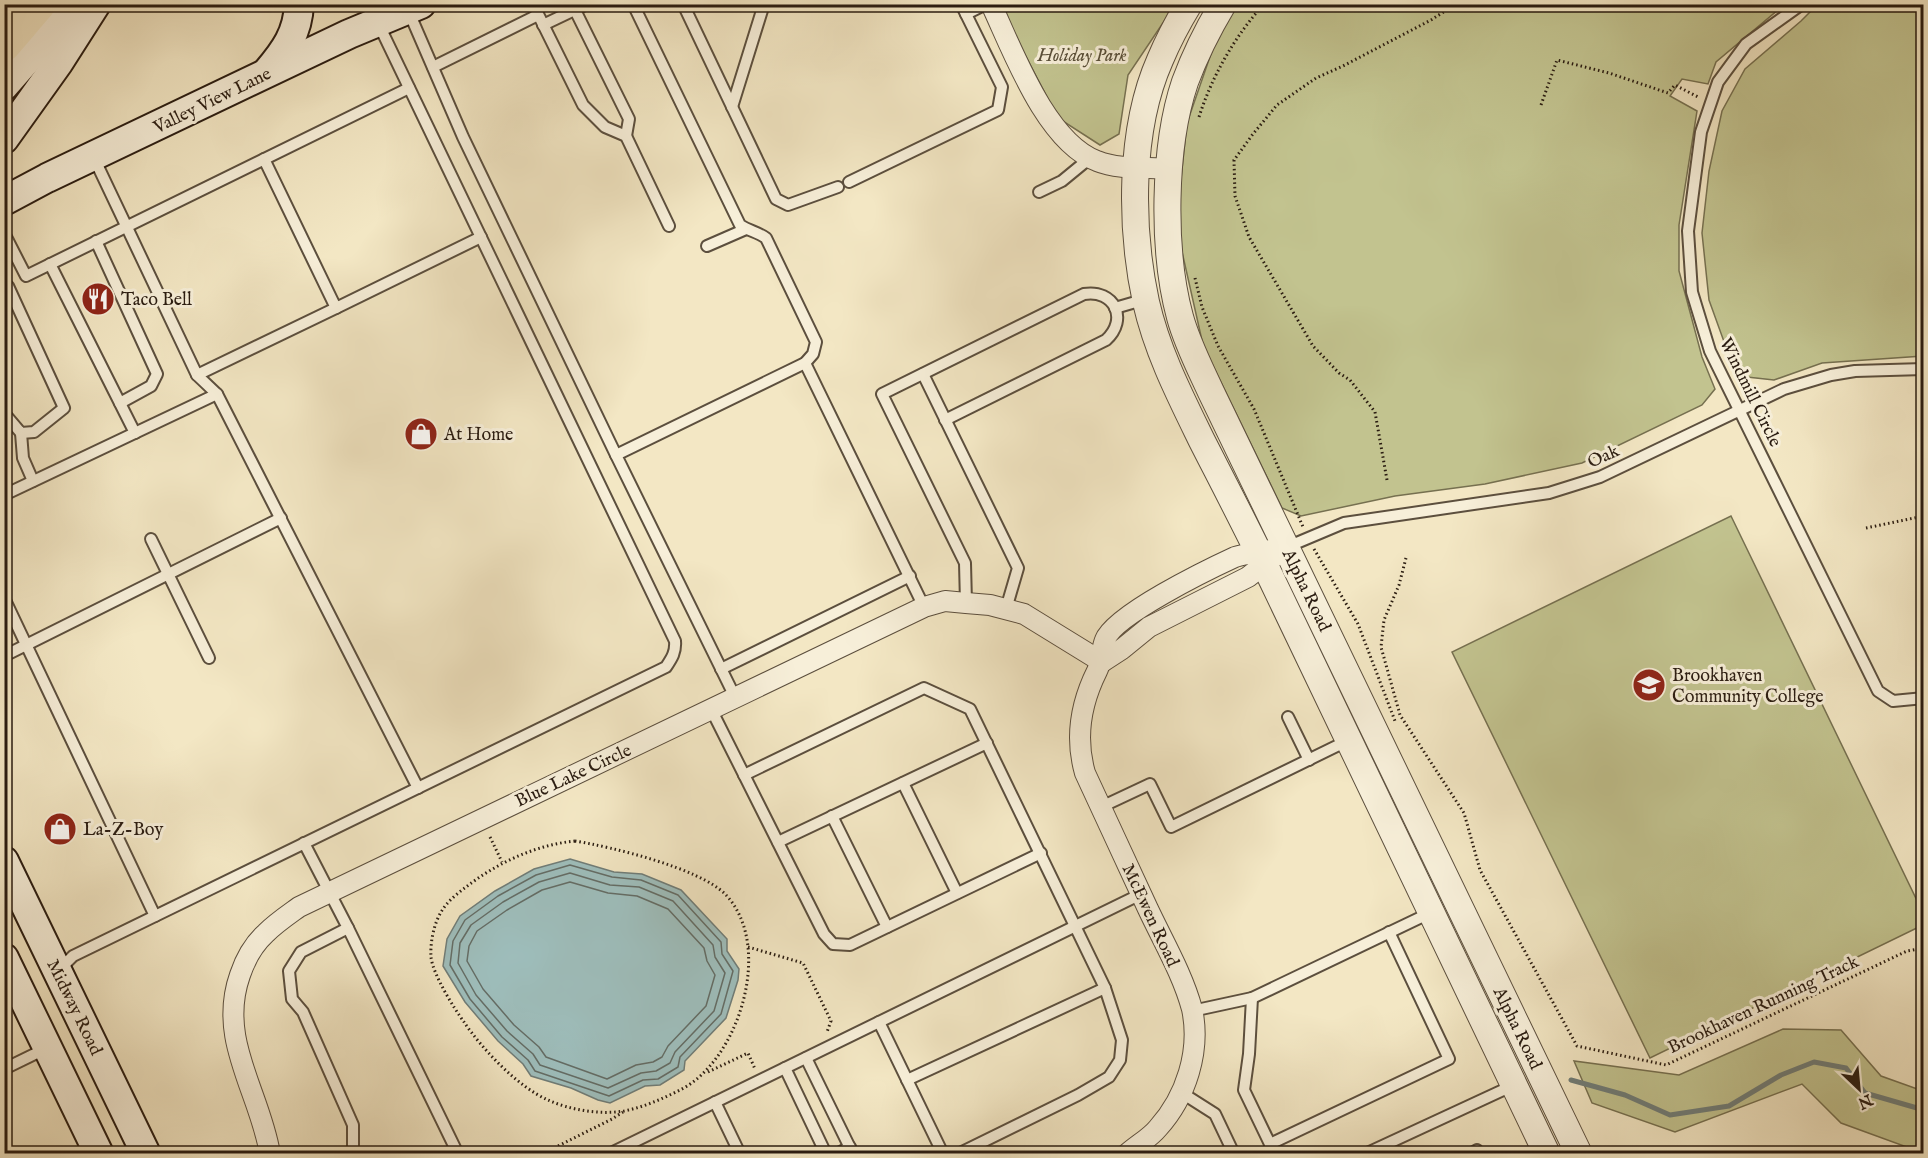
<svg xmlns="http://www.w3.org/2000/svg" width="1928" height="1158" font-family="'IM FELL English',serif">
<style>
.green{fill:#c2c38f;stroke:#767050;stroke-width:1.5}
.water{fill:#9ebebc;stroke:#707d78;stroke-width:1.5}
.lines{fill:none;stroke-linecap:round;stroke-linejoin:round}
.shore{stroke:#646d66;stroke-width:1.5}
.stream{stroke:#707d78;stroke-width:5}
.service-casing{stroke:#5c4f3e;stroke-width:14}
.minor-casing{stroke:#5c4f3e;stroke-width:22}
.tertiary-casing{stroke:#5c4f3e;stroke-width:28}
.secondary-casing{stroke:#2a1c11;stroke-width:32}
.motorway-casing{stroke:#2a1c11;stroke-width:36}
.path{stroke:#2a1c11;stroke-width:3;stroke-dasharray:1.5 3;stroke-linecap:butt}
.service{stroke:#f7efd9;stroke-width:10}
.minor{stroke:#f7efd9;stroke-width:20}
.tertiary{stroke:#f7efd9;stroke-width:26}
.secondary{stroke:#f7efd9;stroke-width:28}
.motorway{stroke:#f3e7c4;stroke-width:33}
.labels{text-anchor:middle;stroke-width:6;stroke-linejoin:round;paint-order:stroke}
.park-label{font-size:18px;font-style:italic;fill:#584e37;stroke:#f7efd9}
.street-label{font-size:18px;fill:#2a1c11;stroke:#f7efd9}
.poi-label{font-size:18px;fill:#2a1c11;stroke:#f7efd9;text-anchor:start}
</style>
<rect width="100%" height="100%" fill="#f3e7c4"/>
<filter id="stains"><feTurbulence type="fractalNoise" baseFrequency=".00333" numOctaves="4"/><feColorMatrix values="0 0 0 0 .2 0 0 0 0 .09 0 0 0 0 .02 0 0 0 .5 -.17"/></filter>
<radialGradient id="worn" r=".72"><stop offset=".6" stop-color="#630" stop-opacity="0"/><stop offset="1" stop-color="#630" stop-opacity=".3"/></radialGradient>
<g class="green">
<path d="M 1003,5 L 1175,5 L 1128,75 L 1119,134 L 1100,145 L 1058,118 L 1013,32 Z"/>
<path d="M 1234,5 L 1784,5 L 1716,62 L 1708,84 L 1682,79 L 1670,96 L 1697,111 L 1679,225 L 1679,271 L 1702,357 L 1715,389 L 1702,405 L 1582,463 L 1485,484 L 1395,496 L 1301,516 L 1282,508 L 1203,345 L 1176,225 L 1187,123 L 1222,22 Z"/>
<path d="M 1817,5 L 1923,5 L 1923,356 L 1822,363 L 1774,380 L 1747,377 L 1727,350 L 1709,300 L 1702,233 L 1709,171 L 1722,111 L 1745,69 L 1801,21 Z"/>
<path d="M 1731,516 L 1923,913 L 1923,925 L 1650,1058 L 1452,652 Z"/>
<path d="M 1783,1029 L 1841,1030 L 1881,1076 L 1923,1091 L 1923,1153 L 1841,1123 L 1802,1084 L 1675,1132 L 1592,1103 L 1574,1061 L 1679,1075 Z"/>
</g>
<path class="water" d="M 570,859 L 614,872 L 642,874 L 681,890 L 727,939 L 727,951 L 739,969 L 738,980 L 726,1018 L 685,1061 L 684,1070 L 660,1085 L 645,1086 L 610,1103 L 598,1100 L 571,1088 L 531,1076 L 523,1064 L 498,1041 L 465,1002 L 443,966 L 447,939 L 460,916 L 495,891 L 534,869 Z"/>
<g class="lines">
<g class="shore">
<path d="M 570,865 L 612,877 L 641,880 L 678,895 L 721,942 L 722,954 L 733,971 L 721,1014 L 680,1057 L 678,1067 L 658,1079 L 643,1080 L 609,1096 L 535,1071 L 528,1060 L 502,1037 L 470,999 L 450,965 L 453,941 L 465,920 L 498,896 L 536,875 Z"/>
<path d="M 570,873 L 610,885 L 639,887 L 673,901 L 713,945 L 715,957 L 725,973 L 714,1011 L 675,1052 L 670,1063 L 656,1071 L 641,1073 L 608,1088 L 540,1065 L 533,1054 L 507,1031 L 476,995 L 458,963 L 460,943 L 471,925 L 503,902 L 539,882 Z"/>
<path d="M 570,882 L 608,893 L 637,896 L 668,909 L 704,948 L 707,961 L 715,975 L 706,1006 L 668,1046 L 662,1057 L 653,1062 L 636,1065 L 607,1079 L 546,1057 L 539,1047 L 514,1025 L 483,989 L 467,961 L 469,946 L 477,931 L 507,910 L 542,890 Z"/>
</g>
<path class="stream" d="M 1571,1080 L 1625,1095 L 1670,1115 L 1729,1106 L 1781,1075 L 1814,1062 L 1846,1068 L 1865,1093 L 1924,1110"/>
<defs>
<g id="service">
<path d="M 533,4 L 583,105 L 605,127 L 626,136 L 669,226"/>
<path d="M 633,4 L 740,225 C 749,231 758,232 766,238 L 816,342 L 813,354 L 805,363 L 616,455 L 735,697"/>
<path d="M 683,4 L 776,199 L 788,205 L 838,187"/>
<path d="M 1802,4 L 1746,44 L 1718,82 L 1701,132 L 1688,231 L 1692,292 L 1710,351 L 1878,691 L 1893,701 L 1924,698"/>
<path d="M 408,10 L 463,137 L 616,455"/>
<path d="M 575,10 L 629,119 L 626,136"/>
<path d="M 966,14 L 986,4"/>
<path d="M 543,25 L 587,4"/>
<path d="M 433,67 L 538,15"/>
<path d="M 732,107 L 764,4"/>
<path d="M 94,158 L 197,375 L 217,394 L 418,788"/>
<path d="M 264,159 L 336,308 L 481,237"/>
<path d="M 849,182 L 998,110 L 1002,87 L 961,4"/>
<path d="M 1039,192 L 1062,181 L 1090,158"/>
<path d="M 4,233 L 26,276 L 409,88"/>
<path d="M 96,241 L 157,374 L 151,386 L 120,403"/>
<path d="M 707,246 L 746,229"/>
<path d="M 50,264 L 135,433"/>
<path d="M 1115,308 L 1146,299"/>
<path d="M 805,363 L 924,607"/>
<path d="M 923,374 L 1018,568 L 1006,609"/>
<path d="M 197,375 L 336,308"/>
<path d="M 4,413 L 21,433 L 34,432 L 64,408 L 8,286"/>
<path d="M 945,420 L 1106,340 C 1129,319 1114,289 1084,294 L 882,394 L 965,563 L 966,603"/>
<path d="M 21,433 L 23,458 L 33,481"/>
<path d="M 4,495 L 217,394"/>
<path d="M 151,539 L 209,658"/>
<path d="M 1287,547 L 1344,523 L 1549,493 L 1600,477 L 1784,389 L 1831,375 L 1855,371 L 1924,369"/>
<path d="M 4,598 L 155,916"/>
<path d="M 4,656 L 281,518"/>
<path d="M 721,669 L 910,576"/>
<path d="M 711,709 L 824,934 L 833,944 L 850,945 L 1041,853"/>
<path d="M 1288,717 L 1309,760"/>
<path d="M 744,775 L 924,688 L 970,709 L 1105,988 L 1122,1040 L 1120,1060 L 1109,1077 L 1078,1095 L 958,1154"/>
<path d="M 903,783 L 957,893"/>
<path d="M 1101,807 L 1150,784 L 1171,827 L 1349,740"/>
<path d="M 832,816 L 887,927"/>
<path d="M 778,842 L 987,743"/>
<path d="M 304,843 L 348,928 L 301,952 L 289,971 L 292,999 L 303,1012 L 353,1125 L 353,1154"/>
<path d="M 348,928 L 458,1154"/>
<path d="M 59,970 L 73,956 L 666,667 C 672,658 676,652 675,641 L 378,23"/>
<path d="M 1252,998 L 1249,1054 L 1244,1090 L 1270,1144"/>
<path d="M 4,1006 L 18,990"/>
<path d="M 1192,1011 L 1252,998 L 1432,912"/>
<path d="M 879,1022 L 943,1154"/>
<path d="M 806,1058 L 853,1154"/>
<path d="M 785,1068 L 826,1154"/>
<path d="M 4,1069 L 47,1048"/>
<path d="M 907,1080 L 1105,988"/>
<path d="M 1182,1093 L 1215,1114 L 1234,1154"/>
<path d="M 715,1102 L 740,1154"/>
<path d="M 609,1154 L 1141,894"/>
<path d="M 837,1154 L 850,1147"/>
<path d="M 1275,1154 L 1270,1144 L 1449,1059 L 1389,932"/>
<path d="M 1365,1154 L 1514,1085"/>
<path d="M 1470,1154 L 1477,1150 L 1479,1154"/>
</g>
<g id="minor">
<path d="M 991,4 C 1013,51 1046,142 1097,161 C 1119,170 1147,167 1170,169"/>
<path d="M 1102,662 L 1122,649 L 1149,627 L 1248,577 L 1275,556"/>
<path d="M 270,1154 C 260,1092 217,1040 240,975 C 245,960 254,944 266,933 C 276,923 288,915 299,907 L 924,607 L 945,601 L 966,603 L 990,605 L 1024,614 L 1102,662"/>
<path d="M 1127,1154 C 1137,1145 1150,1138 1158,1128 C 1186,1097 1201,1051 1192,1009 C 1183,975 1163,941 1148,909 C 1127,864 1106,818 1085,773 C 1075,738 1081,703 1097,671 C 1102,661 1101,650 1105,640 C 1114,615 1209,569 1235,557 C 1246,553 1260,553 1271,550"/>
</g>
<g id="tertiary">
<path d="M 1189,4 C 1178,22 1168,41 1160,60 C 1129,130 1130,228 1146,302 C 1157,351 1180,396 1202,441 C 1226,488 1250,534 1273,582 C 1364,772 1457,962 1547,1154"/>
<path d="M 1223,4 C 1208,29 1195,55 1185,82 C 1163,147 1162,251 1180,317 C 1187,343 1200,368 1211,392 L 1579,1154"/>
</g>
<g id="secondary">
<path d="M 267,72 C 285,51 298,33 299,4"/>
<path d="M 4,86 L 76,4"/>
<path d="M 4,139 L 59,62 L 96,4"/>
<path d="M 4,201 L 47,178 L 349,34 L 421,4"/>
<path d="M 4,861 L 146,1154"/>
<path d="M 4,958 L 99,1154"/>
</g>
<path id="motorway" d="M 4,45 L 39,4"/>
</defs>
<use href="#service" class="service-casing"/>
<use href="#minor" class="minor-casing"/>
<use href="#tertiary" class="tertiary-casing"/>
<use href="#secondary" class="secondary-casing"/>
<use href="#motorway" class="motorway-casing"/>
<g class="path">
<path d="M 1541,105 L 1557,60 L 1609,73 L 1668,93 L 1675,85 L 1700,98"/>
<path d="M 1199,117 C 1212,76 1235,36 1264,4"/>
<path d="M 1195,278 L 1202,307 L 1218,346 L 1254,409 L 1303,527"/>
<path d="M 1387,480 L 1375,412 L 1350,380 L 1339,373 L 1313,346 L 1249,237 L 1235,196 L 1234,160 L 1253,134 L 1277,105 L 1316,78 L 1343,66 L 1431,20 L 1456,4"/>
<path d="M 1866,528 L 1924,516"/>
<path d="M 1314,549 L 1358,624 L 1395,721"/>
<path d="M 1406,558 L 1399,585 L 1384,620 L 1381,647 L 1400,715 L 1464,813 L 1480,870 L 1577,1046 L 1666,1065 L 1907,951 L 1924,948"/>
<path d="M 490,837 L 502,862"/>
<path d="M 575,841 C 612,847 699,868 725,894 C 775,945 739,1061 680,1090 C 662,1099 644,1107 624,1111 C 600,1115 570,1110 548,1100 C 518,1087 482,1049 464,1022 C 454,1008 433,975 431,957 C 430,942 434,922 443,909 C 449,900 458,893 466,887 C 497,863 535,845 575,841 Z"/>
<path d="M 748,947 L 803,963 L 831,1021 L 827,1032"/>
<path d="M 708,1072 L 748,1053 L 755,1069"/>
<path d="M 542,1154 L 612,1119 L 623,1112"/>
</g>
<use href="#service" class="service"/>
<use href="#minor" class="minor"/>
<use href="#tertiary" class="tertiary"/>
<use href="#secondary" class="secondary"/>
<use href="#motorway" class="motorway"/>
</g>
<defs>
<symbol id="restaurant-disc" viewBox="-11 -11 22 22"><circle r="9.5" fill="#8f2418" stroke="#f7efd9"/><path d="M-5-6h1v4h1v-4h1v4h1v-4h1v5L-1.5 .5V6h-2V.5L-5-1ZM5-6V6H3V1.5H1.5Q1.5-4 5-6Z" fill="#fff"/></symbol>
<symbol id="shop-disc" viewBox="-11 -11 22 22"><circle r="9.5" fill="#8f2418" stroke="#f7efd9"/><path d="M-5-2.5h2.3a2.7 3.5 0 0 1 5.4 0H5L5.5 6h-11ZM-1.5-2.5h3a1.5 2.3 0 0 0-3 0Z" fill="#fff"/></symbol>
<symbol id="university-disc" viewBox="-11 -11 22 22"><circle r="9.5" fill="#8f2418" stroke="#f7efd9"/><path d="M0-5L7-2L0 1L-7-2ZM-4 1L0 2.5L4 1V4Q0 6-4 4Z" fill="#fff"/></symbol>
</defs>
<g fill-rule="evenodd">
<use href="#restaurant-disc" x="79" y="280" width="38" height="38"/>
<use href="#shop-disc" x="402" y="415" width="38" height="38"/>
<use href="#university-disc" x="1630" y="666" width="38" height="38"/>
<use href="#shop-disc" x="41" y="810" width="38" height="38"/>
</g>
<g class="labels">
<g class="park-label">
<text x="1082" y="61">Holiday Park</text>
</g>
<g class="street-label">
<text transform="translate(212 100) rotate(-26)" y="6">Valley View Lane</text>
<text transform="translate(1751 392) rotate(64)" y="6">Windmill Circle</text>
<text transform="translate(1603 456) rotate(-24)" y="6">Oak</text>
<text transform="translate(1307 590) rotate(64)" y="6">Alpha Road</text>
<text transform="translate(573 775) rotate(-25)" y="6">Blue Lake Circle</text>
<text transform="translate(1151 915) rotate(65)" y="6">McEwen Road</text>
<text transform="translate(1763 1004) rotate(-25)" y="6">Brookhaven Running Track</text>
<text transform="translate(75 1007) rotate(64)" y="6">Midway Road</text>
<text transform="translate(1518 1028) rotate(64)" y="6">Alpha Road</text>
</g>
<g class="poi-label">
<text x="121" y="305">Taco Bell</text>
<text x="444" y="440">At Home</text>
<text x="1672" y="681">Brookhaven<tspan x="1672" dy="21">Community College</tspan></text>
<text x="83" y="835">La-Z-Boy</text>
</g>
</g>
<rect width="1928" height="1158" fill="none" stroke="#f3e7c4" stroke-width="24"/>
<rect x="6" y="6" width="1916" height="1146" fill="none" stroke="#2a1c11" stroke-width="3"/>
<rect x="12" y="12" width="1904" height="1134" fill="none" stroke="#2a1c11" stroke-width="1.5"/>
<g transform="translate(1859 1089) rotate(154)" stroke="#f7efd9" stroke-width="4.5" paint-order="stroke">
<path d="M0-4.5L10 22L0 15L-10 22Z" fill="#2a1c11"/>
<text y="-9" font-size="16" font-weight="bold" text-anchor="middle" fill="#2a1c11">N</text>
</g>
<rect width="100%" height="100%" filter="url(#stains)"/>
<rect width="100%" height="100%" fill="url(#worn)"/>
</svg>
